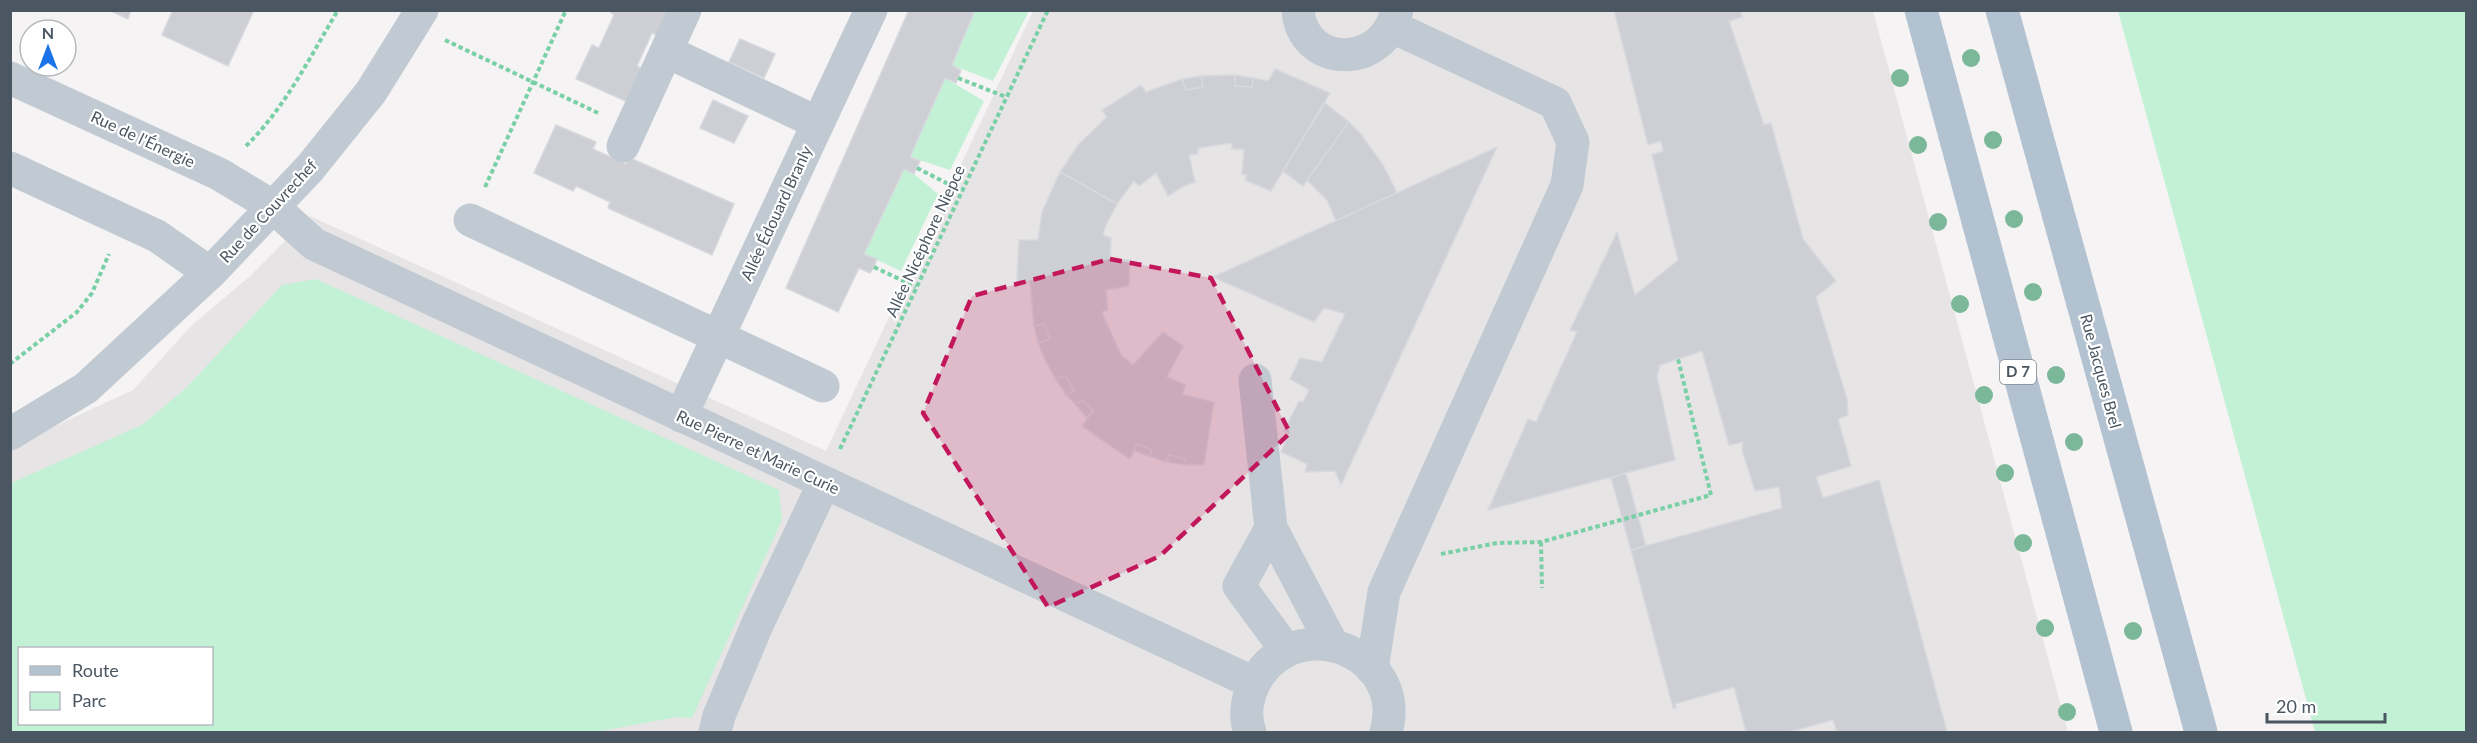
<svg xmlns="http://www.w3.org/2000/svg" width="2477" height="743" font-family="Lato,sans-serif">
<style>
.education{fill:#e6e4e5;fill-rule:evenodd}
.green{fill:#c3f1d5;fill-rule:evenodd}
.building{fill:#cdcfd5;stroke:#d7d9de;stroke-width:1.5}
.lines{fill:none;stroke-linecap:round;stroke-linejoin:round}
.path{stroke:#7ad0a6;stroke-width:4;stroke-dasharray:4.5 3;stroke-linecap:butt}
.minor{stroke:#c1cad2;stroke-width:33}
.major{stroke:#b3c2d1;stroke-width:33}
.tree{fill:#7bb799}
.marked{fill:#c2185b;fill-opacity:0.2;stroke:#c2185b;stroke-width:4.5;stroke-dasharray:12 8;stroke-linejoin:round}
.labels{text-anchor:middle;stroke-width:4.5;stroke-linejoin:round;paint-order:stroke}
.shield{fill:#fff;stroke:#808990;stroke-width:1.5}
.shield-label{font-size:15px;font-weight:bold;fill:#4a5661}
.street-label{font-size:16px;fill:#4a5661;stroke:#fff}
</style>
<rect width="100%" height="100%" fill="#f5f3f3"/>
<path class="education" d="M 1033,11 L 1873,11 L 2068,732 L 11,732 L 10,447 L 133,390 L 191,326 L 250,276 L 310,216 L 826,451 ZM 20,648 L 212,648 L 212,724 L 20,724 Z"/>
<g class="green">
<path d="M 975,11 L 1029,11 L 993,81 L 952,65 Z"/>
<path d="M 2118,11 L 2466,11 L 2466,732 L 2315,732 Z"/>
<path d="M 945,78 L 984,101 L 950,170 L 910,157 Z"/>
<path d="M 904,169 L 914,174 L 938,194 L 901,271 L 864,254 Z"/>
<path d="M 316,279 L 779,490 L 782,520 L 692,718 L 677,717 L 595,732 L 11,732 L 11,483 L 142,425 L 186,388 L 282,285 ZM 212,648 L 212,724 L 20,724 L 20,648 Z"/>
</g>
<g class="building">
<path d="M 109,10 L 131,10 L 128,19 Z"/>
<path d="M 173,10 L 249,10 L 253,12 L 228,66 L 162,35 Z"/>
<path d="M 672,10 L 661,37 L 652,33 L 637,66 L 645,71 L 630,103 L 576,79 L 592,45 L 599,48 L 614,15 L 608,10 Z"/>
<path d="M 909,10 L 975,10 L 952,65 L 961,70 L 958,78 L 956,83 L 945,78 L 910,157 L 920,161 L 914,174 L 904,169 L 864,254 L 877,259 L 874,267 L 870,273 L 859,268 L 838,312 L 786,288 Z"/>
<path d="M 1614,10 L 1740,10 L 1742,17 L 1729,21 L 1764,125 L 1771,123 L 1803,239 L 1836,281 L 1816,297 L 1847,399 L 1848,415 L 1838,419 L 1851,466 L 1816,477 L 1823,498 L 1879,480 L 1947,732 L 1837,732 L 1833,720 L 1789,732 L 1746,732 L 1734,687 L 1675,704 L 1676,708 L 1673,708 L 1631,550 L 1782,508 L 1779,487 L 1755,491 L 1742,450 L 1743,442 L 1729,445 L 1702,351 L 1660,365 L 1657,376 L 1675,460 L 1488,510 L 1528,419 L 1536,422 L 1577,332 L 1570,330 L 1617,232 L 1635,295 L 1678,260 L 1652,155 L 1663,151 L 1661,141 L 1648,145 Z"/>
<path d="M 740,39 L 775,54 L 764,78 L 729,62 Z"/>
<path d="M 1275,69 L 1330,93 L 1271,191 L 1245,180 L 1247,175 L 1242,174 L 1244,149 L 1232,149 L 1232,143 L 1198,148 L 1198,154 L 1189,155 L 1195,182 L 1184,186 L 1168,196 L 1156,173 L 1139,186 L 1134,181 L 1117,204 L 1060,172 L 1079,144 L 1107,117 L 1102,110 L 1141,85 L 1146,92 L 1182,79 L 1186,90 L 1203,87 L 1201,76 L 1235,75 L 1235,86 L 1252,87 L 1253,78 L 1268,81 Z"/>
<path d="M 1235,75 L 1253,78 L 1252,87 L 1235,86 Z"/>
<path d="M 1201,76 L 1203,87 L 1186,90 L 1182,79 Z"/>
<path d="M 713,100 L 748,116 L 734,143 L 700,128 Z"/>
<path d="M 1325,103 L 1349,122 L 1303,186 L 1283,171 Z"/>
<path d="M 1349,122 L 1360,133 L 1383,165 L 1397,193 L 1336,221 L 1327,200 L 1307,180 Z"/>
<path d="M 556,125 L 596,142 L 593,149 L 626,164 L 630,158 L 734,204 L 712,255 L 608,208 L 610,202 L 576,186 L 573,191 L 534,173 Z"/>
<path d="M 1497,147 L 1341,485 L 1335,471 L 1305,472 L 1307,464 L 1281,452 L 1289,433 L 1284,431 L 1299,401 L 1303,402 L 1309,390 L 1290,379 L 1300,358 L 1322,362 L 1345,314 L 1324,308 L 1314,322 L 1213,277 Z"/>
<path d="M 1060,172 L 1117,204 L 1105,227 L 1103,235 L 1111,238 L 1110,259 L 1130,260 L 1129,286 L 1106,290 L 1108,310 L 1102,312 L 1121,355 L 1133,365 L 1163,332 L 1183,346 L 1167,377 L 1186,385 L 1182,394 L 1214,402 L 1204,465 L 1184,465 L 1185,459 L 1169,455 L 1166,462 L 1149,456 L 1152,450 L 1137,444 L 1130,459 L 1109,445 L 1082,426 L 1093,411 L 1082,400 L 1076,405 L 1066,395 L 1074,391 L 1066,376 L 1055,378 L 1046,362 L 1038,343 L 1050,339 L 1044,324 L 1034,326 L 1030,282 L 1017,281 L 1019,240 L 1038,240 L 1042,212 Z"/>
<path d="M 1044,324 L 1050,339 L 1038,343 L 1034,326 Z"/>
<path d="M 1066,376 L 1074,391 L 1066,395 L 1055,378 Z"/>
<path d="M 1082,400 L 1093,411 L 1087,418 L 1076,405 Z"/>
<path d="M 1137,444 L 1152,450 L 1149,456 L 1134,451 Z"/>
<path d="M 1169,455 L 1185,459 L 1184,465 L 1166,462 Z"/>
<path d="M 1626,473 L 1646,546 L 1631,550 L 1611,478 Z"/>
</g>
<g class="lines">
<g class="path">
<path d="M 445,40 L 598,113"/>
<path d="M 958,78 L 1006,97"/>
<path d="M 246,146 C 285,108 310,57 338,10"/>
<path d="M 917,168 L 962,191"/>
<path d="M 485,187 L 566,10"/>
<path d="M 874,267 L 916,287"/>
<path d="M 10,364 L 77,312 L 92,293 L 109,254"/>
<path d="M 840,449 L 1048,10"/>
<path d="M 1541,542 L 1542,588"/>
<path d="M 1441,554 L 1497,543 L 1541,542 L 1711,495 L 1678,359"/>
</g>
<g class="minor">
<path d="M 1298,10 C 1302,68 1384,71 1397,10"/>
<path d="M 668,52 L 818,123"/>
<path d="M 10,78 L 219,174 L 272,206 L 314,244 L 1254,683"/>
<path d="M 623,146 L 685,10"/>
<path d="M 10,168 L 157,236 L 210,273"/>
<path d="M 470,220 L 823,386"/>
<path d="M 1255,380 L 1271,528 L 1332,644"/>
<path d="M 681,416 L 871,10"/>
<path d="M 10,434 L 86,388 L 210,273 L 310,168 L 371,92 L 422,10"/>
<path d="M 1271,528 L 1239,586 L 1286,650"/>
<path d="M 1372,669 L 1384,592 L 1567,185 L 1573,142 L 1555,103 L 1393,27"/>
<path d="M 715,732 L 719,716 L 757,625 L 824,483"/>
<path d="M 1250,732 C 1243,713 1248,692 1259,675 C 1306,609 1408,658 1386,732"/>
</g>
<g class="major">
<path d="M 1921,10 L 2116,732"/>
<path d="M 2002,10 L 2201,732"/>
</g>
</g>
<g class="tree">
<circle cx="1971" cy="58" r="9"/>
<circle cx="1900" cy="78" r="9"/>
<circle cx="1993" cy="140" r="9"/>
<circle cx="1918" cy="145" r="9"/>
<circle cx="2014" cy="219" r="9"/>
<circle cx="1938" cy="222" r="9"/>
<circle cx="2033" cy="292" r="9"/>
<circle cx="1960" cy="304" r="9"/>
<circle cx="2056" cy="375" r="9"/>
<circle cx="1984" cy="395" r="9"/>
<circle cx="2074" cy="442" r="9"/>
<circle cx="2005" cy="473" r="9"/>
<circle cx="2023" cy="543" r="9"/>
<circle cx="2045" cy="628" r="9"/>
<circle cx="2133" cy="631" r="9"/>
<circle cx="2067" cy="712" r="9"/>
</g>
<path class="marked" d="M 1110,259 L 1211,278 L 1290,433 L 1160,556 L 1048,607 L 923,413 L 972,296 Z"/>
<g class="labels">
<rect class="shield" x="2000" y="360" width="36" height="24" rx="4.5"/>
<g class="shield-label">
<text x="2018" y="377">D 7</text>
</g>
<g class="street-label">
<text transform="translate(143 139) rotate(25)" y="6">Rue de l'Énergie</text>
<text transform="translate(268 211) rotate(-47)" y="6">Rue de Couvrechef</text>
<text transform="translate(776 213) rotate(-65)" y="6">Allée Édouard Branly</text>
<text transform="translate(925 241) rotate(-65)" y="6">Allée Nicéphore Niepce</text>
<text transform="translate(2101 371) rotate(75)" y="6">Rue Jacques Brel</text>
<text transform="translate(758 452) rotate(25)" y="6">Rue Pierre et Marie Curie</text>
</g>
</g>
<rect width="2477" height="743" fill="none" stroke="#4a5661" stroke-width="24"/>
<rect x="18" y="647" width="195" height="78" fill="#ffffff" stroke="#b7bbc0" stroke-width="1.5"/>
<rect x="30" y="666" width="30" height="9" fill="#b3c2d1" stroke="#b7bbc0" stroke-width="1.5"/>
<text x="72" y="677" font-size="18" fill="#4a5661">Route</text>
<rect x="30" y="692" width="30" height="18" fill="#c3f1d5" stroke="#b7bbc0" stroke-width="1.5"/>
<text x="72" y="707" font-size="18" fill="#4a5661">Parc</text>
<g transform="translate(48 48)"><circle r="28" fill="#ffffff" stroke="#b7bbc0" stroke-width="1.5"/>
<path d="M0-4.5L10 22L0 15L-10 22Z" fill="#1a73e8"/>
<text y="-9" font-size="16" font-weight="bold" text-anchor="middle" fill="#4a5661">N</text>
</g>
<path d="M2267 713v9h118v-9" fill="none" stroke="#4a5661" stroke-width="3"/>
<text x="2276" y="713" font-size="18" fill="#4a5661" stroke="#ffffff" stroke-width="4.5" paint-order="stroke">20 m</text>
</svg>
